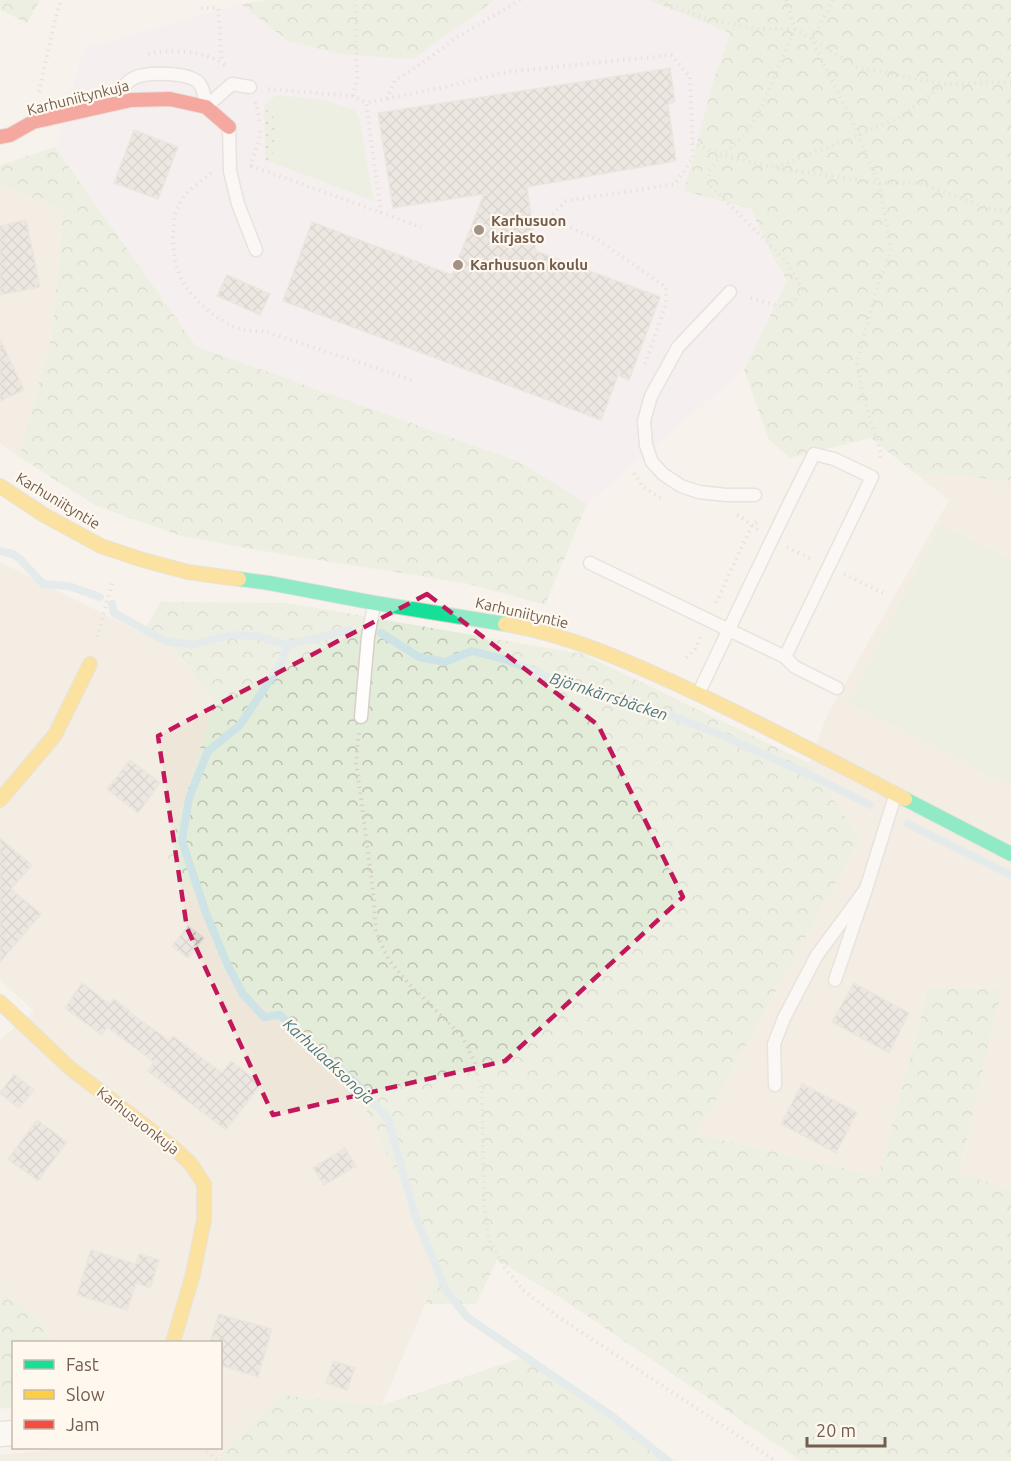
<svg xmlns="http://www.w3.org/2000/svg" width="1011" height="1461" font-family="Ubuntu,sans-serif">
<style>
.residential{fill:#efe6da}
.education{fill:#f4ebf2}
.grass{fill:url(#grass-dots)}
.forest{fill:url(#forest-crowns)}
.green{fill:#e3ecd8}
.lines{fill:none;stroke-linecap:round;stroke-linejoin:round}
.stream{stroke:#cee3e6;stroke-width:8}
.building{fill:url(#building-cross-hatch);stroke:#dfd7ce;stroke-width:1.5}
.lane-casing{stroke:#d6d0ca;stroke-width:15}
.street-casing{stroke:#d6d0ca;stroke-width:27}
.fast-casing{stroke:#d6cfc8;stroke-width:16}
.slow-casing{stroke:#d6cfc8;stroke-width:16}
.jam-casing{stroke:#d6cfc8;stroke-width:16}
.path{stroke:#d7d1cc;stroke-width:4;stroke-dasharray:1.5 4.5;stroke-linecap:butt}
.lane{stroke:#fefdfc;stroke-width:12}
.street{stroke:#fefdfc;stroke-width:24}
.fast{stroke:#16e098;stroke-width:14}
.slow{stroke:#ffcf43;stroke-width:14}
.jam{stroke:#f24e42;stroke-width:14}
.marked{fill:none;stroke:#c2185b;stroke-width:4.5;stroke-dasharray:12 8;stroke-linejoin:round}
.poi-dot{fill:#a19285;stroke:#fef8ee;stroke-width:2}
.labels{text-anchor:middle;stroke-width:4.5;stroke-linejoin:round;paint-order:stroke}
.street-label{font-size:15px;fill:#735d4e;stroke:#fef8ee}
.poi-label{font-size:15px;font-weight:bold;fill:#735d4e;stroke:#fef8ee;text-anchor:start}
.water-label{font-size:16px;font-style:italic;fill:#497884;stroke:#fef8ee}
</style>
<defs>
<pattern id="grass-dots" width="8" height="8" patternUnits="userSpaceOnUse" patternTransform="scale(1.5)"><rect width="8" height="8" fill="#e3ecd8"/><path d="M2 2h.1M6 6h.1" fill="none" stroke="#bcc2b1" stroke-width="1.8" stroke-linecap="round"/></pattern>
<pattern id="forest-crowns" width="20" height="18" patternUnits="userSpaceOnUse" patternTransform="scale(1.5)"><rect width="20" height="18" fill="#e3ecd8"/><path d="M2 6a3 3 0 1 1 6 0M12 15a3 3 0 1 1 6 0" fill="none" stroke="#bcc2b1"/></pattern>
<pattern id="building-cross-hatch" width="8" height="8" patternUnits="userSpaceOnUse" patternTransform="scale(1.5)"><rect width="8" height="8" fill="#e0d9d2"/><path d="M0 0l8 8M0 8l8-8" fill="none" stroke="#bab3ad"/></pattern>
</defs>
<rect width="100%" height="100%" fill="#f7f3ec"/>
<g class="residential">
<path d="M 0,185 L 63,208 L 52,335 L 19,457 L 0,443 Z"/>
<path d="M 913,472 L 1011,481 L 1011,1190 L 959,1174 L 1002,989 L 929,987 L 878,1176 L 697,1134 L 860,839 L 809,763 L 828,713 L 949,500 Z"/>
<path d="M 0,562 L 174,649 L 214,703 L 167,857 L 203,903 L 224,970 L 360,1097 L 440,1270 L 382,1405 L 281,1395 L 219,1455 L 220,1461 L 0,1461 L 0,1455 L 69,1448 L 220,1448 L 220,1342 L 52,1342 L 43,1324 L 0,1290 L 0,1040 L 34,1011 L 0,980 Z"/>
</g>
<path class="education" d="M 268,0 L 648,0 L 730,33 L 712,85 L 684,191 L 751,209 L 769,249 L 787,281 L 744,370 L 587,504 L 520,462 L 196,346 L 55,147 L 84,48 L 241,4 Z"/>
<path class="grass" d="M 264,106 L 276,120 L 280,129 L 270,162 L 265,160 Z"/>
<g class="forest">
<path d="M 0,0 L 40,0 L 27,23 L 0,10 Z"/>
<path d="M 268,0 L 495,0 L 413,59 L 347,55 L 289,42 L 241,4 Z"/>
<path d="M 648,0 L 1011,0 L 1011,481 L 913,472 L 871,438 L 790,458 L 769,440 L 744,370 L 787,281 L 769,249 L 751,209 L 684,191 L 712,85 L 730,33 Z"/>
<path d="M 55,147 L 196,346 L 520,462 L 587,504 L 545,605 L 465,583 L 298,557 L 184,537 L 96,506 L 19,457 L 52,335 L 63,209 L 0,185 L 0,165 Z"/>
<path d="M 161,602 L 288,603 L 583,654 L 809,763 L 860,839 L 697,1134 L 878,1176 L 929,987 L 1002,989 L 959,1173 L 1011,1190 L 1011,1461 L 801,1461 L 562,1299 L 497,1260 L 476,1304 L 425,1304 L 440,1270 L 360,1097 L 224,970 L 203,903 L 167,857 L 214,703 L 174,649 L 142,633 Z"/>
<path d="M 0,1290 L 43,1324 L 52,1342 L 14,1342 L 13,1407 L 0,1409 Z"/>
<path d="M 529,1355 L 675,1461 L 220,1461 L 219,1455 L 281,1395 L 382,1405 Z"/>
</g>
<g class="green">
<path d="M 278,95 L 324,100 L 355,110 L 358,115 L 360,121 L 374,201 L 270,162 L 280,129 L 276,120 L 264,106 L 270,99 Z"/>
<path d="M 940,524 L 1011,560 L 1011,787 L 848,703 Z"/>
</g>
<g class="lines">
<g class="stream">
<path d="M 0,551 L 13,554 L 19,558 L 43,584 L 69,586 L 100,597"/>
<path d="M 112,604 L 114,613 L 165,641 L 192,645 L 230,635 L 258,636 L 287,645 L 349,630"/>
<path d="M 381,633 L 419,657 L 445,662 L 472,651 L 507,660 L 574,687 L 633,701 L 716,733 L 808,774 L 870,805"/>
<path d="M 287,645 L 282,662 L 240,725 L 208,751 L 189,798 L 182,841 L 206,913 L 227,964 L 243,994 L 264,1017 L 280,1015 L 300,1035 L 356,1083 L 388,1119 L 416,1218 L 446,1290 L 467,1317 L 612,1416 L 668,1461"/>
<path d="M 908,824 L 1011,875"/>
</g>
</g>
<g class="building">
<path d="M 670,68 L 675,102 L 668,104 L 676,161 L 527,187 L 536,251 L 660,297 L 629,380 L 618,375 L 601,420 L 283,301 L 312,222 L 452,275 L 484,194 L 393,208 L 378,113 Z"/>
<path d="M 134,130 L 178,147 L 158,199 L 114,183 Z"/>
<path d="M 26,220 L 40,287 L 0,295 L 0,226 Z"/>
<path d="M 227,275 L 270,294 L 260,315 L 217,296 Z"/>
<path d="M 0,339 L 24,390 L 0,401 Z"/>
<path d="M 130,760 L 160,783 L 138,813 L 107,789 Z"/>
<path d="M 0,838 L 32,865 L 11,889 L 41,914 L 0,962 Z"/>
<path d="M 188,926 L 204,938 L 188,958 L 172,946 Z"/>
<path d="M 82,983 L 110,1004 L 114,999 L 130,1011 L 129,1012 L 170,1041 L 173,1036 L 222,1073 L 231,1061 L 261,1084 L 226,1130 L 148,1071 L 154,1062 L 107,1027 L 102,1035 L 65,1008 Z"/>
<path d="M 854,983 L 909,1013 L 889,1053 L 832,1022 Z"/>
<path d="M 14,1074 L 34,1090 L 19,1108 L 0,1093 Z"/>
<path d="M 802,1084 L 857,1112 L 836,1153 L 781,1124 Z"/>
<path d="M 37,1120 L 67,1142 L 38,1181 L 8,1159 Z"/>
<path d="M 345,1148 L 356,1166 L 324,1185 L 313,1168 Z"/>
<path d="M 91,1250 L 136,1264 L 139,1254 L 159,1260 L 150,1288 L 136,1283 L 127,1310 L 77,1295 Z"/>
<path d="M 219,1314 L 272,1329 L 258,1377 L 220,1365 L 220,1342 L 210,1342 Z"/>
<path d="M 333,1361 L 355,1368 L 347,1390 L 326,1383 Z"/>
</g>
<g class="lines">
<defs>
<g id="lane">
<path d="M 116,99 C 121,91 125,82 134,78 C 147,72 187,72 198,82 C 204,88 204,95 205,103"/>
<path d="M 208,105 L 232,84 L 250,87"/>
<path d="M 229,128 L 230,171 L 238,204 L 256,250"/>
<path d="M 730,292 L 678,347 L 651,396 L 644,421 L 646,445 L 652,462 L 663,474 L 681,486 L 699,492 L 726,495 L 755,495"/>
<path d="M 590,563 C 655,594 720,625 785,657 L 872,477 L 834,459 L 814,454 C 774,533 737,613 699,692"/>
<path d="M 785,657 L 795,667 L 837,688"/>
<path d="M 361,717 L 368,637 L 374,605"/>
<path d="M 835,980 L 866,889 L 895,796"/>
<path d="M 775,1085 L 774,1044 L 784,1018 L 817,955 L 866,889"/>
</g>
<path id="street" d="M 0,1434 L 14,1433"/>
<g id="fast">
<path d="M 239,579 L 269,583 L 375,603 L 505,624"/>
<path d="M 905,799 L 1011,854"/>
</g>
<g id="slow">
<path d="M 0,486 L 44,515 L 101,546 L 143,560 L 188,572 L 239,579"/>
<path d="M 505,624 C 566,634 625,660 681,686 C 757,721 830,760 905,799"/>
<path d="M 0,800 L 55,735 L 90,664"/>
<path d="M 0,1002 L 70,1068 L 174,1148 L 191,1164 L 204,1184 L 204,1220 L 193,1274 L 173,1342"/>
</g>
<path id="jam" d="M 0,137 L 10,135 L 33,122 L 131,100 L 170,99 L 206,107 L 229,127"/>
</defs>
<use href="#lane" class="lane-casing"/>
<use href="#street" class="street-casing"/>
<use href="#fast" class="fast-casing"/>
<use href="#slow" class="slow-casing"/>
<use href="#jam" class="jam-casing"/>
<g class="path">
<path d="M 660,0 L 703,18 L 757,29 L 795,29 L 757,117 L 742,138 L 722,155 L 709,171 L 709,184 L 787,262 L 802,289 L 792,304 L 782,307 L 747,297"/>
<path d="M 786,0 L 795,29 L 857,67 L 942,84 L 1011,82"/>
<path d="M 833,0 L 812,40 L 859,135 L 866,156 L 879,183 L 891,251 L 875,294 L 857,364 L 863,396 L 881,453 L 880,461"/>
<path d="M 201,8 L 218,8 L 222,62"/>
<path d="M 148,54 C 171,48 209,51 227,67"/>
<path d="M 268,89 L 353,96 L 366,103"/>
<path d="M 39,92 L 54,24 L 61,0"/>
<path d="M 353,96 L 357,78 L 355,0"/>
<path d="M 387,99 L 395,80 L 418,66 L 456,38 L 520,0"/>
<path d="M 255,102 L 258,111 L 259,121"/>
<path d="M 692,143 L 722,155 L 775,168 L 879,183 L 920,183 L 981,206 L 1011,213"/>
<path d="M 250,166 L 251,166 C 253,153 261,142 260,129"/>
<path d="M 251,166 L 421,227"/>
<path d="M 776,167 L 849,139 L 903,116 L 942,85"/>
<path d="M 211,173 C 202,181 190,188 183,198 C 175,210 173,224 173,238 C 173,252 175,265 181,278 C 191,299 221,325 244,330 C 252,331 260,331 267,332 L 415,381"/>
<path d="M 381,213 L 366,103 L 445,87 L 507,72 L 671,55 L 690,77 L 693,158 L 675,184 L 566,201 L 549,218 L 598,240 L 666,287 L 666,304 L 645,364"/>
<path d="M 634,473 L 642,486 L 661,498"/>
<path d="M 737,515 L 740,516 L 758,530"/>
<path d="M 787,547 L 813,560"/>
<path d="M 844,574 L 883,593"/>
<path d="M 716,603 L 752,525 L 759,521"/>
<path d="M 97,637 L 113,580"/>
<path d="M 686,658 L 695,649 L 700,637"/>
<path d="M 359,733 L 356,761 L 373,890 L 376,933 L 389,960 L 409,984 L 462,1036 L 475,1063 L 482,1091 L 484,1205 L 489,1240 L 505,1268 L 523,1290 L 557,1316 L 776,1461"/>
<path d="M 201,1448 L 219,1461"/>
</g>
<use href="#lane" class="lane"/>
<use href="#street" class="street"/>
<use href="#fast" class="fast"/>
<use href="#slow" class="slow"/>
<use href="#jam" class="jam"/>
</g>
<path d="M0 0H1011V1461H0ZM 427,594 L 598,725 L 683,897 L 505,1061 L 273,1115 L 187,928 L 158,736 Z" fill="#f7f3ec" fill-opacity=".55" fill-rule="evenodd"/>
<path class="marked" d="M 427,594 L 598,725 L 683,897 L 505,1061 L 273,1115 L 187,928 L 158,736 Z"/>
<g class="poi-dot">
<circle cx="479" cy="230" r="6"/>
<circle cx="458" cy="265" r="6"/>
</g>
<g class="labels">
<g class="street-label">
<text transform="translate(78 98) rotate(-14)" y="5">Karhuniitynkuja</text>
<text transform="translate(58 501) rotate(31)" y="5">Karhuniityntie</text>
<text transform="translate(522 613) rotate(13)" y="5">Karhuniityntie</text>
<text transform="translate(138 1121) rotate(38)" y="5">Karhusuonkuja</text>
</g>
<g class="poi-label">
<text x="491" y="226">Karhusuon<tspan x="491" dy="17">kirjasto</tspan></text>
<text x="470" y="270">Karhusuon koulu</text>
</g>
<g class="water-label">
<text transform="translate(609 696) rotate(18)" y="6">Björnkärrsbäcken</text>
<text transform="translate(329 1061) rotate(43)" y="6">Karhulaaksonoja</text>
</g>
</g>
<rect x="12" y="1341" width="210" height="108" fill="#fef8ee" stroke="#c6baae" stroke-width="1.5"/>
<rect x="24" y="1360" width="30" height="9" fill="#16e098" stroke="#c6baae" stroke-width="1.5"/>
<text x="66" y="1371" font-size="18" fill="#735d4e">Fast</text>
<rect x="24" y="1390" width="30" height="9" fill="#ffcf43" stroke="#c6baae" stroke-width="1.5"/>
<text x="66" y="1401" font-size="18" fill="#735d4e">Slow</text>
<rect x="24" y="1420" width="30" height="9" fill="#f24e42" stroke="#c6baae" stroke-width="1.5"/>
<text x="66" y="1431" font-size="18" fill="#735d4e">Jam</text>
<path d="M807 1437v9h78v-9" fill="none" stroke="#735d4e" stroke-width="3"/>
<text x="816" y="1437" font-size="18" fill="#735d4e" stroke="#fef8ee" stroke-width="4.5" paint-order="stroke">20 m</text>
</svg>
